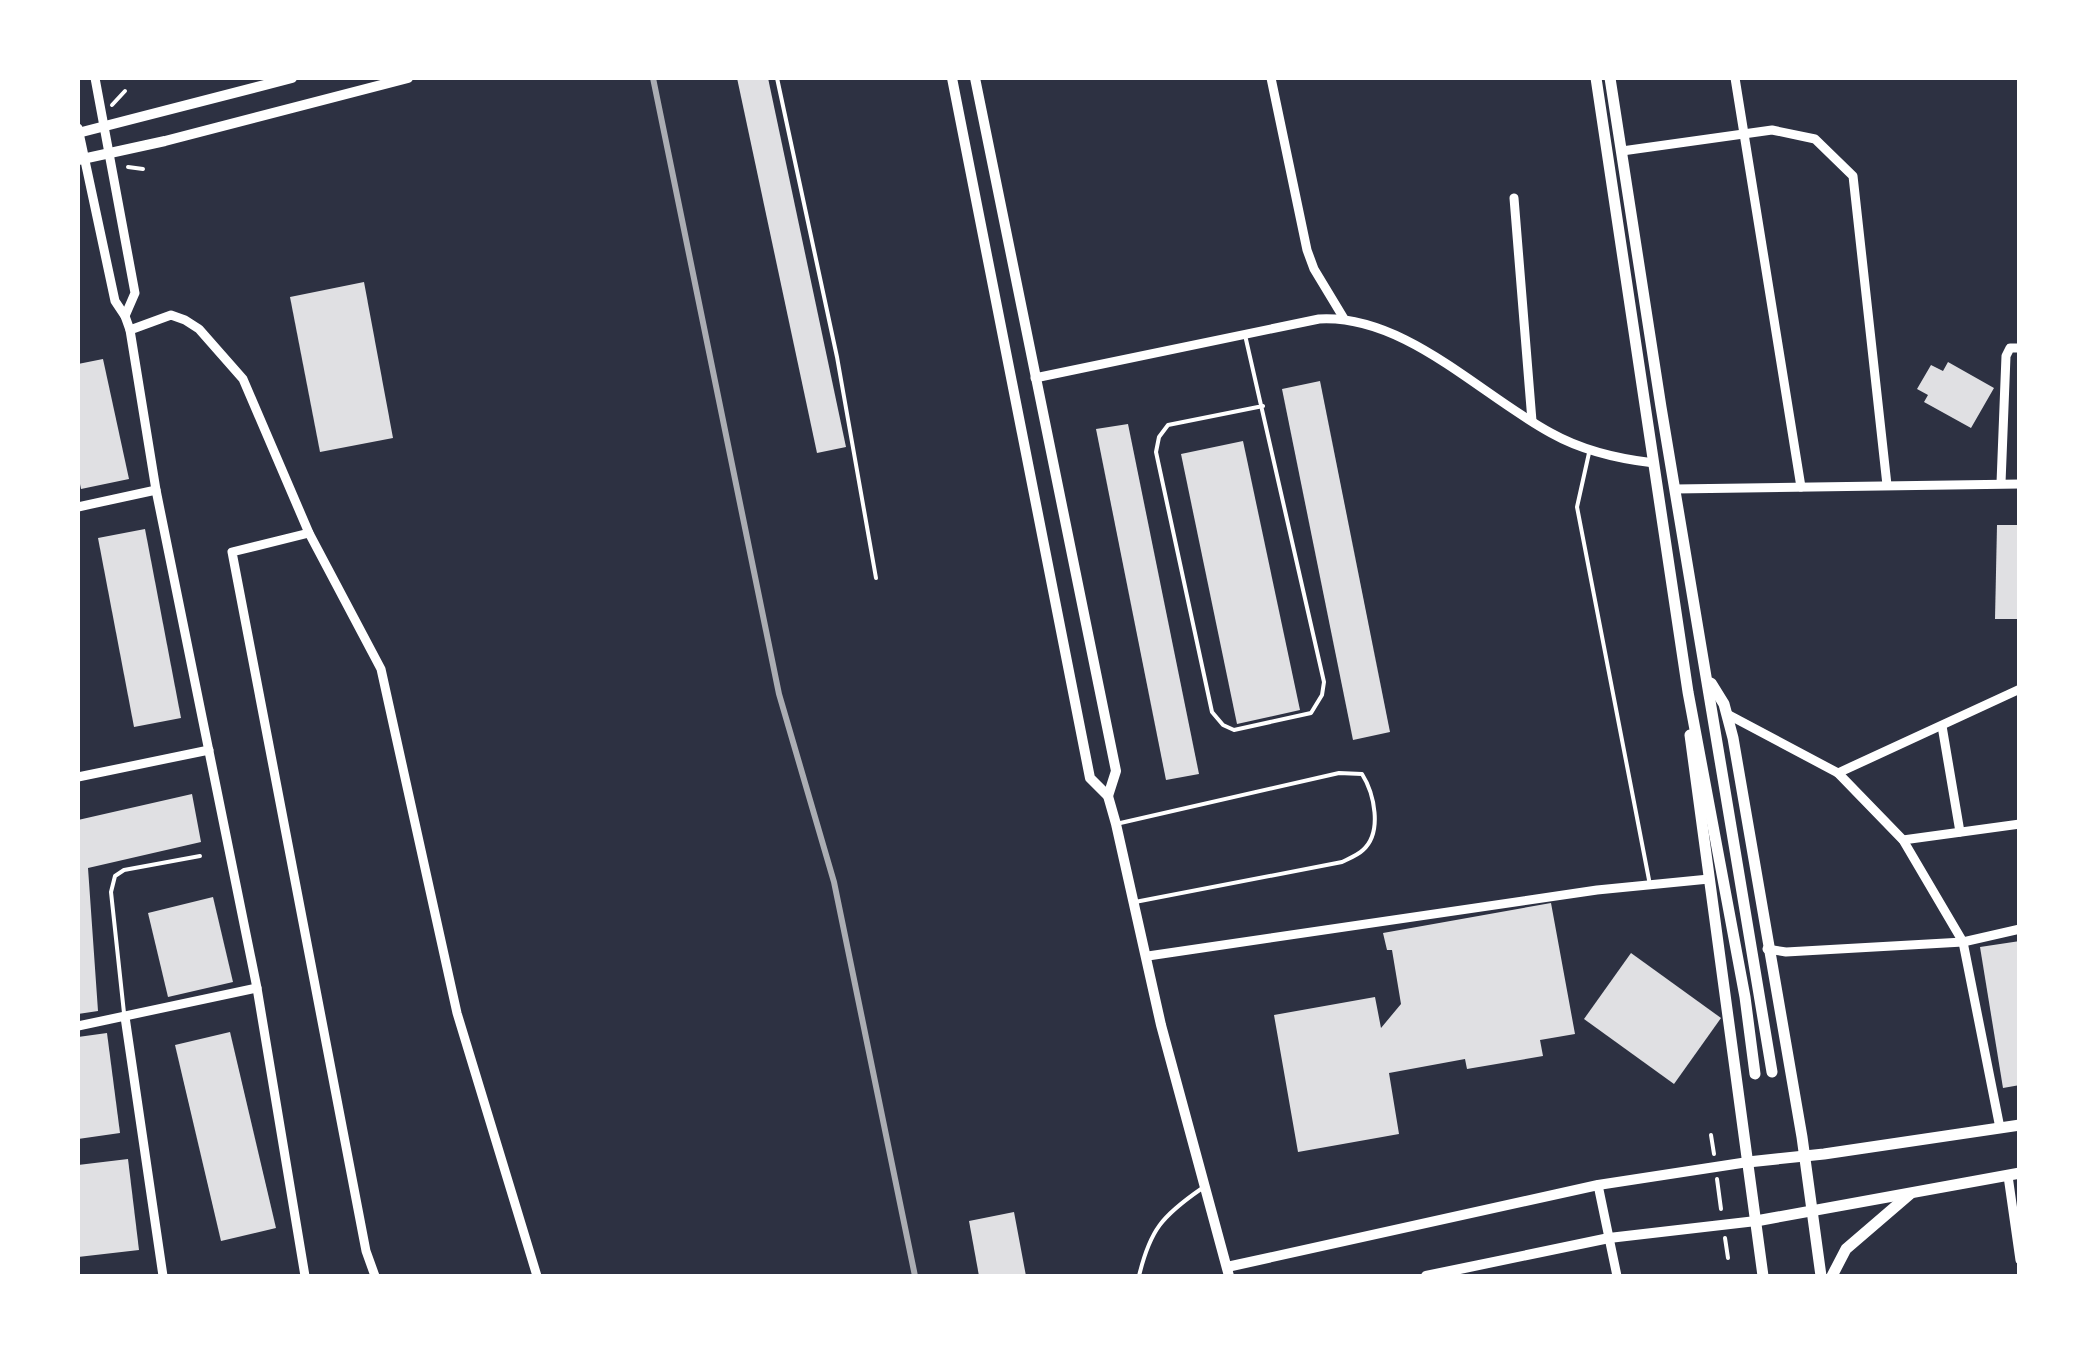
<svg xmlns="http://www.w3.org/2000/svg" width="2097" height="1354" font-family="'Fira Sans Condensed',sans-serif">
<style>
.building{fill:#e0e0e3}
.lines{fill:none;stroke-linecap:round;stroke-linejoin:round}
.path{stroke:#fff;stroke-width:4}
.service{stroke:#fff;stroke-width:4}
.minor{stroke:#fff;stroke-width:9}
.tertiary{stroke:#fff;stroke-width:10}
.secondary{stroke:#fff;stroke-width:11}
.rail{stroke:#abadb3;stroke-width:6}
</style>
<rect width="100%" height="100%" fill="#2d3142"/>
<g class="building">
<path d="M 737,78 L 768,78 L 846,447 L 817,453 Z"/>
<path d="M 364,282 L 393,438 L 320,452 L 290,297 Z"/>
<path d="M 103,359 L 129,479 L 81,489 L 78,474 L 78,364 Z"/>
<path d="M 1948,362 L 1994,388 L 1971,428 L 1924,402 L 1928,395 L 1917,389 L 1931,365 L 1943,371 Z"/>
<path d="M 1320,381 L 1390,732 L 1353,740 L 1282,389 Z"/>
<path d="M 1128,424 L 1199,774 L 1166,780 L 1096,429 Z"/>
<path d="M 1243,441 L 1300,710 L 1237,724 L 1181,454 Z"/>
<path d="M 1997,525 L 2020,525 L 2020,619 L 1995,619 Z"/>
<path d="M 145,529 L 181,718 L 134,727 L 98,538 Z"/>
<path d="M 192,794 L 201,842 L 88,868 L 98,1011 L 78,1014 L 78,820 Z"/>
<path d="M 213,897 L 233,982 L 168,997 L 148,913 Z"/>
<path d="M 1551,903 L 1575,1034 L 1540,1040 L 1543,1056 L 1467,1069 L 1465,1059 L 1389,1073 L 1399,1134 L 1298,1152 L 1274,1015 L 1375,997 L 1381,1028 L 1401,1004 L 1392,950 L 1387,950 L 1383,933 Z"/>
<path d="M 2020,941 L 2020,1085 L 2003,1088 L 1980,947 Z"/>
<path d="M 1631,953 L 1721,1018 L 1674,1084 L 1584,1019 Z"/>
<path d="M 230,1032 L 276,1228 L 221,1241 L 175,1045 Z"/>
<path d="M 107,1033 L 120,1133 L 78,1139 L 78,1037 Z"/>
<path d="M 128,1159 L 139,1250 L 78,1257 L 78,1165 Z"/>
<path d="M 1014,1212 L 1026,1276 L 979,1276 L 969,1221 Z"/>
</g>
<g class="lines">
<g class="path">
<path d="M 112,105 L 125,91"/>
<path d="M 128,167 L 143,169"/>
<path d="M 1711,1135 L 1714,1154"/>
<path d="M 1717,1179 L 1721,1209"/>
<path d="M 1725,1238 L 1728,1258"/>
</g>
<g class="service">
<path d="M 777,78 L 837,357 L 876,578"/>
<path d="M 1245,335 L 1324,682 L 1322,695 L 1311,713 L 1234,730 L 1223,725 L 1212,712 L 1156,452 L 1159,437 L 1168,425 L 1263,406"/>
<path d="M 1589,453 L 1577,507 L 1650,885"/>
<path d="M 1116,824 L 1339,773 L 1362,774 C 1374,793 1383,832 1363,850 C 1358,855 1348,859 1342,862 L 1135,902"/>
<path d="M 124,1013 L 111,892 L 115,876 L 124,870 L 200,856"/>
<path d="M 1139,1276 C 1150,1230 1162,1216 1201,1189"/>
</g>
<g class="minor">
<path d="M 95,78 L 135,293 L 125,316"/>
<path d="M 1271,78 L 1307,250 L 1314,269 L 1343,317"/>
<path d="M 1735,78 L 1801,487"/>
<path d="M 78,128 L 115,301 L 125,316 L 130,330 L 156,490"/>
<path d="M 1622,151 L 1772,130 L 1815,139 L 1853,176 L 1887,485"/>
<path d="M 1514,198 L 1532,421"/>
<path d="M 130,330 L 171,315 L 185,320 L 199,329 L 243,379 L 309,533 L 381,669 L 457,1013 L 537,1276"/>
<path d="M 1035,378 L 1319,319 C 1404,314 1479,394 1551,433 C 1583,451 1619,459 1654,463"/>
<path d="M 2001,483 L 2006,356 L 2010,348 L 2020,348"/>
<path d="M 1675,489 L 2020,484"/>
<path d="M 78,507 L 156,490 L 257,988 L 305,1276"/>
<path d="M 309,533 L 232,552 L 366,1251 L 375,1276"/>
<path d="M 1727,714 L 1838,773 L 1903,840 L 1963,942 L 2000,1128"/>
<path d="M 1942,726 L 1960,832"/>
<path d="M 1838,773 L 2020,689"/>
<path d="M 78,777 L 209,750"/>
<path d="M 1903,840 L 2020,824"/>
<path d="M 1767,949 L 1786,952 L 1963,942 L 2020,929"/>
<path d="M 1148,956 L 1597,890 L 1709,879"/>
<path d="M 125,1017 L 163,1276"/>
<path d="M 78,1026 L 257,988"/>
<path d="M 2008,1176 L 2020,1260"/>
<path d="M 1598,1185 L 1617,1276"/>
</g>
<g class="tertiary">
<path d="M 952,78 L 1090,778 L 1108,796 L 1116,824 L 1161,1025 L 1229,1276"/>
<path d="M 975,78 L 1116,771 L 1108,796"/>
<path d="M 78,133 L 292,78"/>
<path d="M 78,160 L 165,141 L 408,78"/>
<path d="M 1227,1267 L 1598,1185 L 1748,1162"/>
<path d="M 1426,1276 L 1609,1238 L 1756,1221"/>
</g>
<g class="secondary">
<path d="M 1596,78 L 1688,692 L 1745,997 L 1755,1074"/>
<path d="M 1610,78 L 1661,407 L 1772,1072"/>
<path d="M 1711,683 L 1724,704 L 1733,738 L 1802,1137 L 1821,1276"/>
<path d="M 1690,735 L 1763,1276"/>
<path d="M 1748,1162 L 1824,1154 L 2020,1125"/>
<path d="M 1756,1221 L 2020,1173"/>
<path d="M 1832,1276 L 1846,1249 L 1910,1194"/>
</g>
<path class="rail" d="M 653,78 L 779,694 L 834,882 L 915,1276"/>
</g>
<rect width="2097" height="1354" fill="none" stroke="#ffffff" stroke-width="160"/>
</svg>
